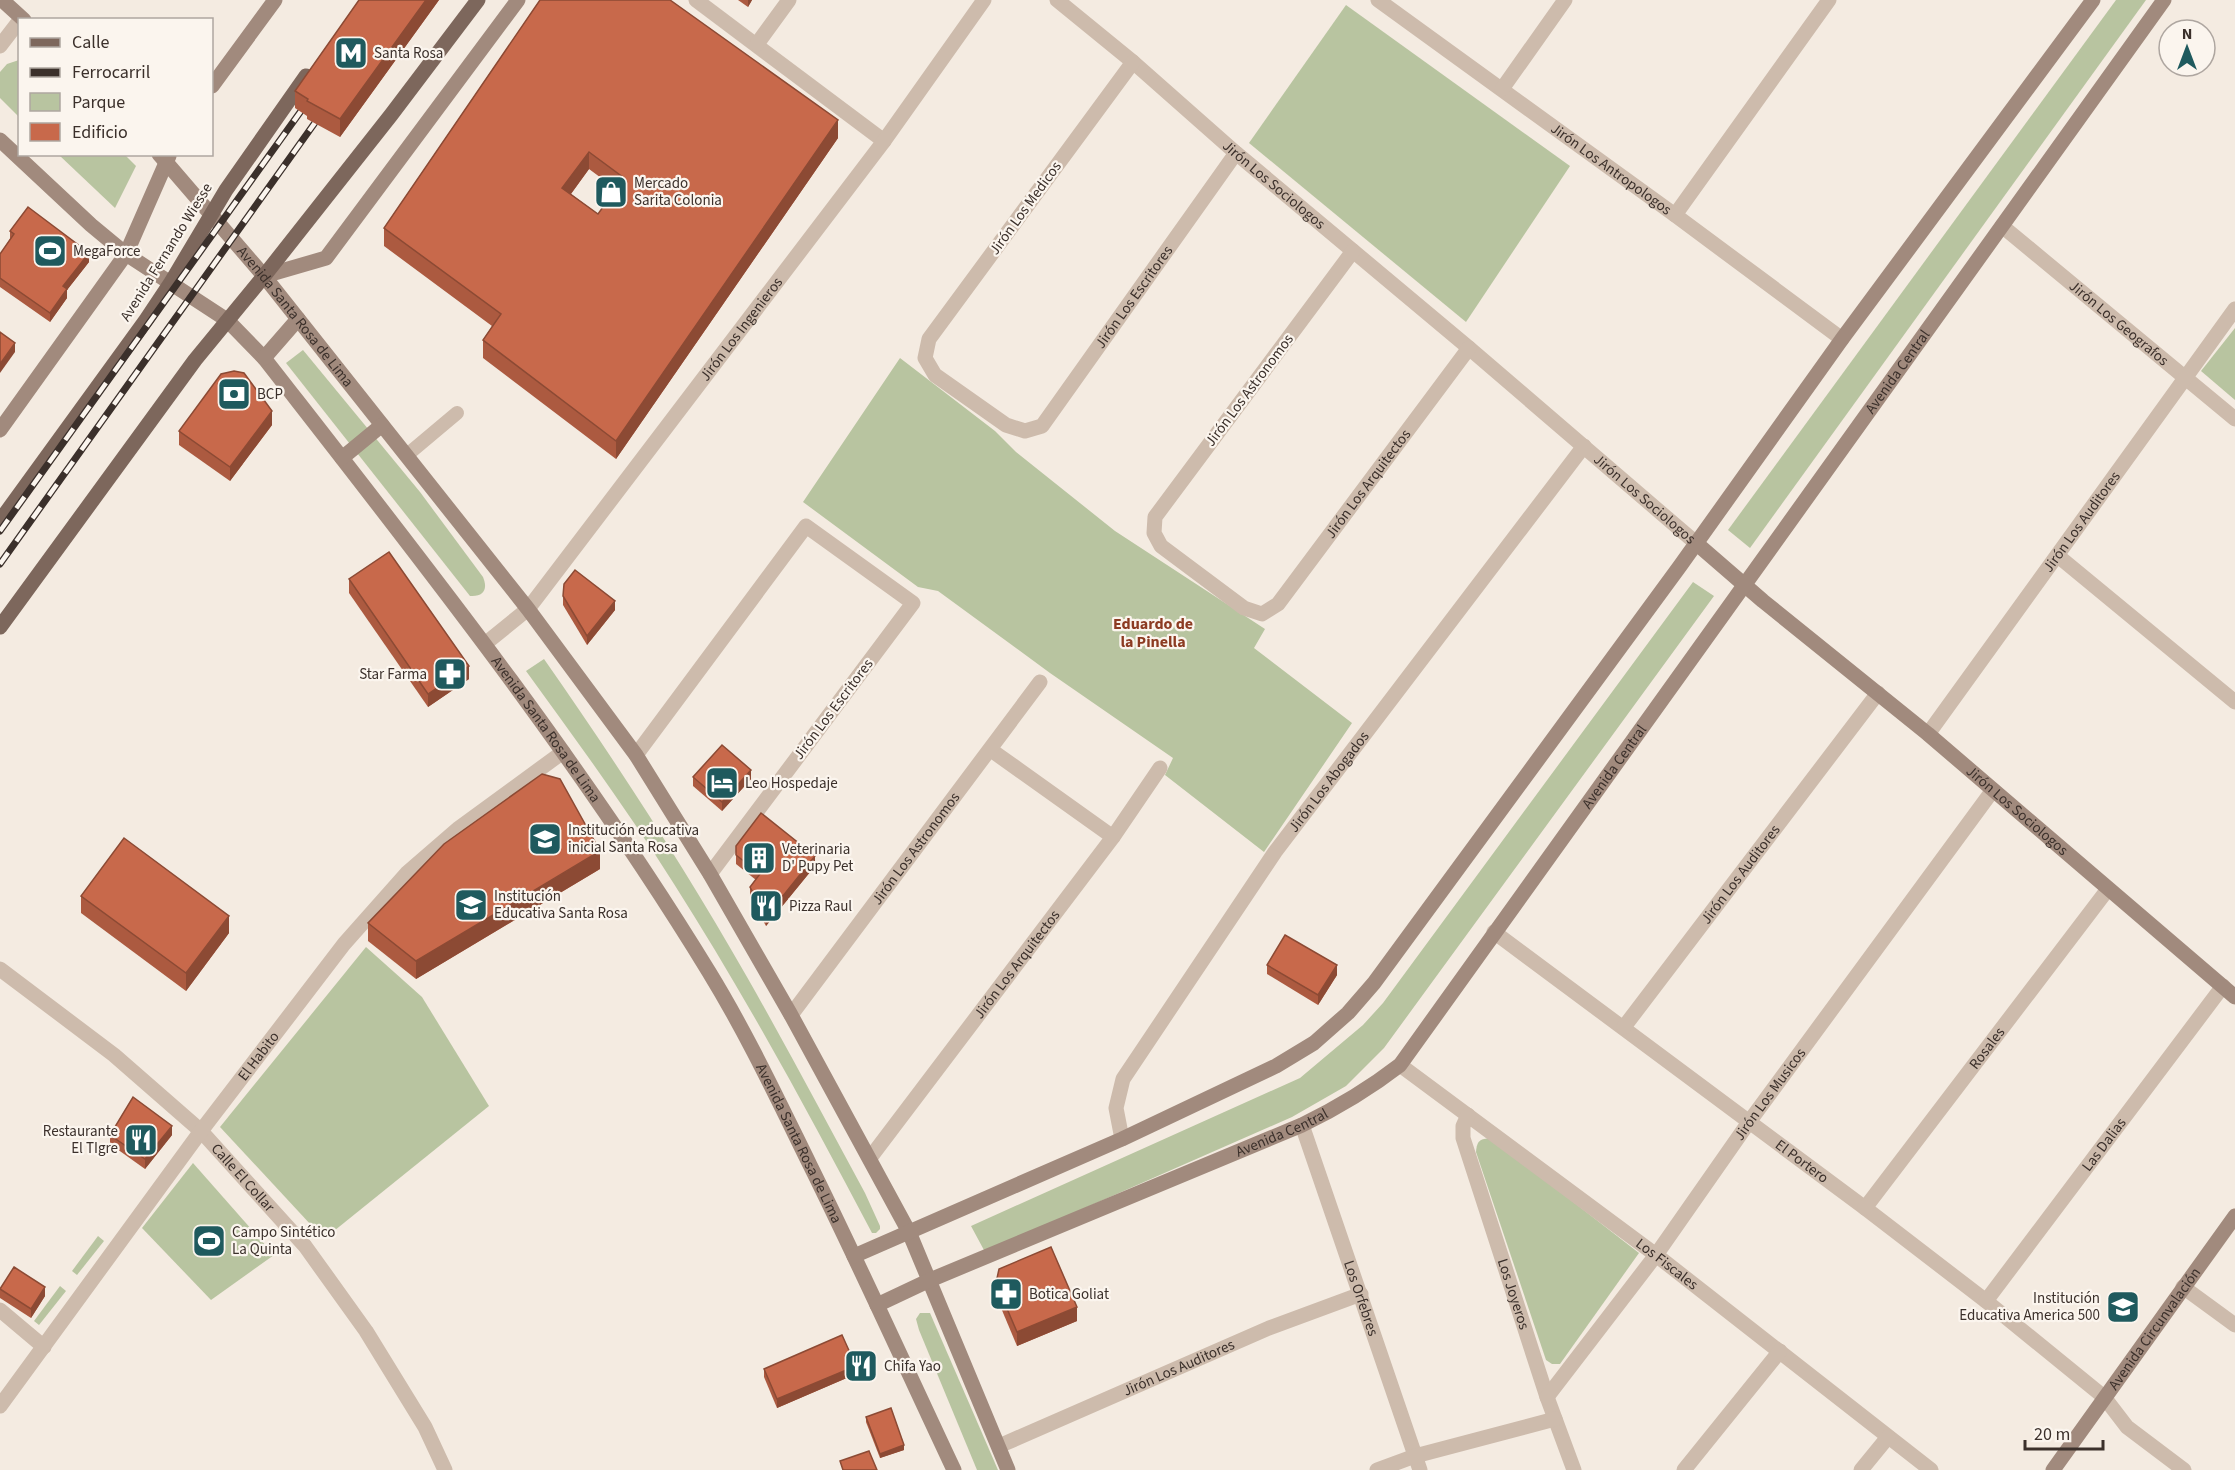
<svg xmlns="http://www.w3.org/2000/svg" width="2235" height="1470" font-family="'Source Sans 3',sans-serif">
<style>
.green{fill:#b8c4a0}
.lines{fill:none;stroke-linecap:round;stroke-linejoin:round}
.lane{stroke:#cdbbac;stroke-width:14}
.street{stroke:#cdbbac;stroke-width:15}
.secondary{stroke:#a18a7d;stroke-width:15}
.primary{stroke:#7d675c;stroke-width:15}
.rail-casing{stroke:#3b302b;stroke-width:7}
.rail{stroke:#fbf5ee;stroke-width:4.5;stroke-dasharray:14;stroke-linecap:butt}
.wall{fill:#ac5a40;fill-rule:evenodd}
.shaded-wall{fill:#8c4a34}
.building{fill:#c8694b;stroke:#8c4a34;stroke-width:1.5;fill-rule:evenodd}
.labels{text-anchor:middle;stroke-width:4.5;stroke-linejoin:round;paint-order:stroke}
.poi-label{font-size:15px;fill:#3b302b;stroke:#fbf5ee;text-anchor:start}
.street-label{font-size:15px;fill:#3b302b;stroke:#fbf5ee}
.neighbourhood-label{font-size:16px;font-weight:bold;fill:#8c3b22;stroke:#fbf5ee}
</style>
<rect width="100%" height="100%" fill="#f4ebe1"/>
<g class="green">
<path d="M 2116,0 L 2146,0 L 1750,548 L 1728,530 Z"/>
<path d="M 1346,5 L 1570,166 L 1466,322 L 1249,143 Z"/>
<path d="M 19,60 L 20,60 L 19,117 L 0,98 L 0,72 L 7,64 Z"/>
<path d="M 59,155 L 125,155 L 136,166 L 115,208 Z"/>
<path d="M 2235,328 L 2235,400 L 2201,371 Z"/>
<path d="M 303,350 L 420,492 L 483,577 C 488,589 484,597 470,596 L 286,363 Z"/>
<path d="M 900,358 L 995,431 L 1016,452 L 1115,531 L 1265,629 L 1254,648 L 1352,723 L 1264,852 L 1165,775 L 1173,758 L 1050,673 L 938,591 L 918,587 L 803,502 Z"/>
<path d="M 1693,582 L 1714,596 L 1384,1048 L 1346,1086 L 1292,1117 L 985,1252 L 971,1226 L 1300,1078 L 1363,1025 L 1383,1003 Z"/>
<path d="M 544,659 C 616,762 685,868 747,977 C 788,1049 826,1121 865,1193 L 880,1226 L 880,1229 L 876,1233 L 872,1233 C 810,1115 746,997 674,884 C 628,811 577,741 526,671 Z"/>
<path d="M 366,947 L 422,997 L 489,1106 L 324,1239 L 220,1127 Z"/>
<path d="M 1491,1138 L 1639,1253 L 1560,1364 L 1552,1364 L 1546,1360 L 1476,1152 C 1477,1140 1480,1139 1491,1138 Z"/>
<path d="M 193,1163 L 274,1255 L 211,1300 L 142,1228 Z"/>
<path d="M 98,1236 L 104,1241 L 77,1275 L 72,1271 Z"/>
<path d="M 60,1286 L 66,1291 L 39,1325 L 34,1321 Z"/>
<path d="M 920,1313 L 930,1313 L 998,1470 L 977,1470 L 919,1330 L 916,1319 Z"/>
</g>
<g class="lines">
<path class="lane" d="M 407,455 L 457,413"/>
<g class="street">
<path d="M 696,0 L 884,141"/>
<path id="s1" d="M 1057,0 L 1133,62 L 1236,153 L 1469,348 L 1696,543"/>
<path id="s2" d="M 1378,0 L 1675,215 L 1842,339"/>
<path d="M 757,44 L 789,0"/>
<path d="M 0,46 L 20,20"/>
<path id="s3" d="M 1133,62 L 929,339 L 925,358 L 935,375 L 1006,425 L 1025,431 L 1042,426 L 1236,153"/>
<path d="M 1502,89 L 1565,0"/>
<path d="M 1675,215 L 1829,0"/>
<path id="s4" d="M 2002,226 L 2235,419"/>
<path id="s5" d="M 1353,251 L 1155,517 L 1154,533 L 1161,546 L 1244,608 L 1262,614 L 1278,604 L 1469,348"/>
<path d="M 2058,556 L 2235,702"/>
<path id="s6" d="M 486,643 L 528,609 L 884,141 L 984,0"/>
<path id="s7" d="M 1928,734 L 2235,309"/>
<path d="M 991,750 L 1113,837"/>
<path d="M 636,755 L 806,526 L 913,603 L 710,874"/>
<path id="s8" d="M 1494,932 L 1865,1208 L 1986,1301 L 2104,1397 L 2127,1427 L 2184,1470"/>
<path id="s9" d="M 0,969 L 114,1055 L 201,1131 L 305,1246 L 366,1331 L 425,1427 L 445,1470"/>
<path id="s10" d="M 791,1015 L 1040,682"/>
<path id="s11" d="M 1624,1027 L 1878,693"/>
<path id="s12" d="M 1400,1065 L 1656,1255 L 1931,1470"/>
<path id="s13" d="M 1468,1115 L 1463,1126 L 1463,1138 L 1547,1397 L 1574,1470"/>
<path id="s14" d="M 1302,1125 L 1420,1470"/>
<path id="s15" d="M 1122,1139 L 1116,1108 L 1123,1079 L 1275,852 L 1584,446"/>
<path id="s16" d="M 870,1158 L 1113,837 L 1160,768"/>
<path id="s17" d="M 1865,1208 L 2108,889"/>
<path d="M 2183,1287 L 2235,1325"/>
<path id="s18" d="M 1986,1301 L 2223,986"/>
<path d="M 0,1310 L 44,1347"/>
<path id="s19" d="M 1547,1397 L 1656,1255 L 1749,1122 L 1993,790"/>
<path id="s20" d="M 0,1406 L 201,1131 L 344,944 L 407,873 L 459,828 L 563,752"/>
<path id="s21" d="M 999,1446 L 1269,1328 L 1361,1294"/>
<path d="M 1377,1470 L 1415,1456 L 1555,1419"/>
<path d="M 1684,1470 L 1780,1351"/>
<path d="M 1861,1470 L 1888,1437"/>
</g>
<g class="secondary">
<path d="M 2,0 L 24,20"/>
<path d="M 212,86 L 275,0"/>
<path id="s22" d="M 0,140 L 91,225 L 126,254 L 227,320 L 264,358 C 419,557 577,756 709,972 C 747,1034 778,1100 810,1165 C 860,1266 906,1368 954,1470"/>
<path id="s23" d="M 159,154 L 264,276 L 528,609 L 636,755 L 710,874 L 791,1015 L 909,1232 L 1008,1470"/>
<path d="M 264,276 L 326,258 L 518,0"/>
<path d="M 264,358 L 298,319"/>
<path d="M 0,430 L 126,254 L 169,156"/>
<path d="M 342,458 L 382,425"/>
<path id="s24" d="M 1696,543 L 1763,601 L 1928,734 L 2235,997"/>
<path d="M 854,1256 L 1122,1139 L 1276,1066 L 1314,1043 L 1348,1013 L 1374,983 L 1680,566 L 1842,339 L 2093,0"/>
<path id="s25" d="M 877,1305 L 930,1280 L 1302,1125 C 1337,1108 1369,1089 1400,1065 L 2164,0"/>
<path id="s26" d="M 2053,1470 L 2235,1216"/>
</g>
<g class="primary">
<path d="M 0,521 L 146,320 L 170,284 L 226,190 L 306,76"/>
<path d="M 0,627 L 195,360 L 264,276 L 391,115 L 478,0"/>
</g>
<defs>
<g id="rail">
<path d="M 0,531 L 311,97"/>
<path d="M 0,564 L 324,110"/>
</g>
</defs>
<use href="#rail" class="rail-casing"/>
<use href="#rail" class="rail"/>
</g>
<g class="wall">
<path d="M 359,0 L 439,0 L 340,137 L 307,119 L 307,116 L 295,108 L 295,91 Z"/>
<path d="M 540,0 L 838,138 L 616,459 L 483,358 L 483,340 L 492,326 L 384,246 L 384,228 ZM 589,169 L 616,189 L 598,214 L 571,194 Z"/>
<path d="M 738,0 L 752,0 L 748,7 Z"/>
<path d="M 10,231 L 89,262 L 67,290 L 67,298 L 50,322 L 0,287 L 0,254 L 10,239 Z"/>
<path d="M 272,425 L 230,481 L 179,445 L 179,431 Z"/>
<path d="M 349,579 L 469,679 L 428,707 L 349,593 Z"/>
<path d="M 563,596 L 615,610 L 587,645 L 563,605 Z"/>
<path d="M 693,777 L 751,779 L 722,811 L 693,786 Z"/>
<path d="M 736,846 L 815,866 L 766,926 L 750,897 L 750,887 L 756,880 L 736,864 Z"/>
<path d="M 600,869 L 416,979 L 368,941 L 368,923 Z"/>
<path d="M 81,896 L 229,933 L 186,991 L 81,913 Z"/>
<path d="M 1267,965 L 1337,975 L 1318,1005 L 1267,974 Z"/>
<path d="M 110,1135 L 172,1135 L 145,1169 L 110,1144 Z"/>
<path d="M 996,1283 L 1077,1321 L 1017,1346 L 996,1296 Z"/>
<path d="M 0,1289 L 45,1296 L 31,1318 L 0,1298 Z"/>
<path d="M 764,1369 L 856,1374 L 777,1408 L 764,1377 Z"/>
<path d="M 866,1417 L 904,1450 L 880,1458 L 866,1422 Z"/>
</g>
<g class="shaded-wall">
<path d="M 426,0 L 439,0 L 340,137 L 340,119 Z"/>
<path d="M 748,0 L 752,0 L 748,7 Z"/>
<path d="M 838,120 L 838,138 L 616,459 L 616,441 Z"/>
<path d="M 589,152 L 589,169 L 562,206 L 562,188 Z"/>
<path d="M 89,253 L 89,262 L 67,290 L 67,298 L 50,322 L 50,313 L 63,286 Z"/>
<path d="M 15,343 L 15,352 L 0,373 L 0,364 Z"/>
<path d="M 272,411 L 272,425 L 230,481 L 230,467 Z"/>
<path d="M 615,601 L 615,610 L 587,645 L 587,636 Z"/>
<path d="M 469,666 L 469,679 L 428,707 L 428,694 Z"/>
<path d="M 751,770 L 751,779 L 722,811 L 722,802 Z"/>
<path d="M 600,851 L 600,869 L 416,979 L 416,961 Z"/>
<path d="M 815,856 L 815,866 L 766,926 L 766,917 Z"/>
<path d="M 229,916 L 229,933 L 186,991 L 186,973 Z"/>
<path d="M 1337,965 L 1337,975 L 1318,1005 L 1318,995 Z"/>
<path d="M 172,1126 L 172,1135 L 145,1169 L 145,1159 Z"/>
<path d="M 45,1287 L 45,1296 L 31,1318 L 31,1309 Z"/>
<path d="M 1077,1307 L 1077,1321 L 1017,1346 L 1017,1332 Z"/>
<path d="M 856,1366 L 856,1374 L 777,1408 L 777,1399 Z"/>
<path d="M 904,1445 L 904,1450 L 880,1458 L 880,1454 Z"/>
</g>
<g class="building">
<path d="M 359,0 L 426,0 L 340,119 L 307,101 L 308,99 L 295,91 Z"/>
<path d="M 540,0 L 670,0 L 838,120 L 616,441 L 483,340 L 501,314 L 384,228 ZM 589,152 L 624,178 L 598,214 L 562,188 Z"/>
<path d="M 28,207 L 89,253 L 63,286 L 67,289 L 50,313 L 0,278 L 0,254 L 14,234 L 10,231 Z"/>
<path d="M 0,332 L 15,343 L 0,364 Z"/>
<path d="M 234,371 L 244,373 L 272,411 L 230,467 L 179,431 L 221,374 Z"/>
<path d="M 389,552 L 469,666 L 428,694 L 349,579 Z"/>
<path d="M 575,570 L 615,601 L 587,636 L 563,596 L 564,584 Z"/>
<path d="M 722,745 L 751,770 L 722,802 L 693,777 Z"/>
<path d="M 542,774 L 560,779 L 600,851 L 416,961 L 368,923 L 444,844 Z"/>
<path d="M 761,813 L 815,856 L 766,917 L 750,887 L 760,874 L 736,855 L 736,846 Z"/>
<path d="M 124,838 L 229,916 L 186,973 L 81,896 Z"/>
<path d="M 1285,935 L 1337,965 L 1318,995 L 1267,965 Z"/>
<path d="M 133,1097 L 172,1126 L 145,1159 L 110,1135 Z"/>
<path d="M 1051,1247 L 1077,1307 L 1017,1332 L 996,1283 L 999,1269 Z"/>
<path d="M 14,1267 L 45,1287 L 31,1309 L 0,1289 Z"/>
<path d="M 842,1335 L 856,1366 L 777,1399 L 764,1369 Z"/>
<path d="M 891,1408 L 904,1445 L 880,1454 L 866,1417 Z"/>
<path d="M 869,1451 L 877,1470 L 843,1470 L 840,1461 Z"/>
</g>
<defs>
<symbol id="metro-square" viewBox="-11 -11 22 22"><rect x="-9" y="-9" width="18" height="18" rx="4" fill="#1f5a5e" stroke="#fbf5ee"/><path d="M-5.5 5V-5H-3L0 0L3-5H5.5V5H3V-.5L0 4L-3-.5V5Z" fill="#fff"/></symbol>
<symbol id="shop-square" viewBox="-11 -11 22 22"><rect x="-9" y="-9" width="18" height="18" rx="4" fill="#1f5a5e" stroke="#fbf5ee"/><path d="M-5-2.5h2.3a2.7 3.5 0 0 1 5.4 0H5L5.5 6h-11ZM-1.5-2.5h3a1.5 2.3 0 0 0-3 0Z" fill="#fff"/></symbol>
<symbol id="stadium-square" viewBox="-11 -11 22 22"><rect x="-9" y="-9" width="18" height="18" rx="4" fill="#1f5a5e" stroke="#fbf5ee"/><path d="M0-5a6.5 5 0 1 0 0 10a6.5 5 0 1 0 0-10ZM-3.5-1.8h7v3.6h-7Z" fill="#fff"/></symbol>
<symbol id="bank-square" viewBox="-11 -11 22 22"><rect x="-9" y="-9" width="18" height="18" rx="4" fill="#1f5a5e" stroke="#fbf5ee"/><path d="M-6-4H6V4H-6ZM0-2.3a2.3 2.3 0 1 0 0 4.6a2.3 2.3 0 1 0 0-4.6Z" fill="#fff"/></symbol>
<symbol id="pharmacy-square" viewBox="-11 -11 22 22"><rect x="-9" y="-9" width="18" height="18" rx="4" fill="#1f5a5e" stroke="#fbf5ee"/><path d="M-2-6h4v4h4v4h-4v4h-4v-4h-4v-4h4Z" fill="#fff"/></symbol>
<symbol id="hotel-square" viewBox="-11 -11 22 22"><rect x="-9" y="-9" width="18" height="18" rx="4" fill="#1f5a5e" stroke="#fbf5ee"/><path d="M-6-4.5h1.5V1H6V5H4.5V3h-9V5H-6ZM-4 0a1.8 1.8 0 1 1 3.6 0ZM.5 0V-2.5h3Q6-2.5 6 0Z" fill="#fff"/></symbol>
<symbol id="school-square" viewBox="-11 -11 22 22"><rect x="-9" y="-9" width="18" height="18" rx="4" fill="#1f5a5e" stroke="#fbf5ee"/><path d="M0-5L7-2L0 1L-7-2ZM-4 1L0 2.5L4 1V4Q0 6-4 4Z" fill="#fff"/></symbol>
<symbol id="building-square" viewBox="-11 -11 22 22"><rect x="-9" y="-9" width="18" height="18" rx="4" fill="#1f5a5e" stroke="#fbf5ee"/><path d="M-4-6H4V6H1V3H-1V6H-4ZM-2.5-4.3h1.7v1.8h-1.7ZM.8-4.3h1.7v1.8H.8ZM-2.5-1h1.7V.8h-1.7ZM.8-1h1.7V.8H.8Z" fill="#fff"/></symbol>
<symbol id="restaurant-square" viewBox="-11 -11 22 22"><rect x="-9" y="-9" width="18" height="18" rx="4" fill="#1f5a5e" stroke="#fbf5ee"/><path d="M-5-6h1v4h1v-4h1v4h1v-4h1v5L-1.5 .5V6h-2V.5L-5-1ZM5-6V6H3V1.5H1.5Q1.5-4 5-6Z" fill="#fff"/></symbol>
</defs>
<g fill-rule="evenodd">
<use href="#metro-square" x="332" y="34" width="38" height="38"/>
<use href="#shop-square" x="592" y="173" width="38" height="38"/>
<use href="#stadium-square" x="31" y="232" width="38" height="38"/>
<use href="#bank-square" x="215" y="375" width="38" height="38"/>
<use href="#pharmacy-square" x="431" y="655" width="38" height="38"/>
<use href="#hotel-square" x="703" y="764" width="38" height="38"/>
<use href="#school-square" x="526" y="820" width="38" height="38"/>
<use href="#building-square" x="740" y="839" width="38" height="38"/>
<use href="#school-square" x="452" y="886" width="38" height="38"/>
<use href="#restaurant-square" x="747" y="887" width="38" height="38"/>
<use href="#restaurant-square" x="122" y="1121" width="38" height="38"/>
<use href="#stadium-square" x="190" y="1222" width="38" height="38"/>
<use href="#pharmacy-square" x="987" y="1275" width="38" height="38"/>
<use href="#school-square" x="2104" y="1288" width="38" height="38"/>
<use href="#restaurant-square" x="842" y="1347" width="38" height="38"/>
</g>
<g class="labels">
<g class="poi-label">
<text x="374" y="58">Santa Rosa</text>
<text x="634" y="188">Mercado<tspan x="634" dy="17">Sarita Colonia</tspan></text>
<text x="73" y="256">MegaForce</text>
<text x="257" y="399">BCP</text>
<text x="427" y="679" text-anchor="end">Star Farma</text>
<text x="745" y="788">Leo Hospedaje</text>
<text x="568" y="835">Institución educativa<tspan x="568" dy="17">inicial Santa Rosa</tspan></text>
<text x="782" y="854">Veterinaria<tspan x="782" dy="17">D' Pupy Pet</tspan></text>
<text x="494" y="901">Institución<tspan x="494" dy="17">Educativa Santa Rosa</tspan></text>
<text x="789" y="911">Pizza Raul</text>
<text x="118" y="1136" text-anchor="end">Restaurante<tspan x="118" dy="17">El TIgre</tspan></text>
<text x="232" y="1237">Campo Sintético<tspan x="232" dy="17">La Quinta</tspan></text>
<text x="1029" y="1299">Botica Goliat</text>
<text x="2100" y="1303" text-anchor="end">Institución<tspan x="2100" dy="17">Educativa America 500</tspan></text>
<text x="884" y="1371">Chifa Yao</text>
</g>
<g class="street-label">
<text dy="5" stroke="none"><textPath href="#s2" startOffset="288">Jirón Los Antropologos</textPath></text>
<text dy="5" stroke="none"><textPath href="#s1" startOffset="285">Jirón Los Sociologos</textPath></text>
<text transform="translate(1025 208) rotate(-54)" y="5">Jirón Los Medicos</text>
<text transform="translate(166 252) rotate(-58)" y="5">Avenida Fernando Wiesse</text>
<text dy="5" stroke="none"><textPath href="#s3" startOffset="666">Jirón Los Escritores</textPath></text>
<text dy="5" stroke="none"><textPath href="#s23" startOffset="212">Avenida Santa Rosa de Lima</textPath></text>
<text dy="5" stroke="none"><textPath href="#s4" startOffset="152">Jirón Los Geografos</textPath></text>
<text dy="5" stroke="none"><textPath href="#s6" startOffset="406">Jirón Los Ingenieros</textPath></text>
<text dy="5" stroke="none"><textPath href="#s25" startOffset="1430">Avenida Central</textPath></text>
<text transform="translate(1249 390) rotate(-53)" y="5">Jirón Los Astronomos</text>
<text dy="5" stroke="none"><textPath href="#s5" startOffset="654">Jirón Los Arquitectos</textPath></text>
<text dy="5" stroke="none"><textPath href="#s1" startOffset="771">Jirón Los Sociologos</textPath></text>
<text dy="5" stroke="none"><textPath href="#s7" startOffset="262">Jirón Los Auditores</textPath></text>
<text transform="translate(833 709) rotate(-53)" y="5">Jirón Los Escritores</text>
<text dy="5" stroke="none"><textPath href="#s22" startOffset="810">Avenida Santa Rosa de Lima</textPath></text>
<text dy="5" stroke="none"><textPath href="#s25" startOffset="944">Avenida Central</textPath></text>
<text dy="5" stroke="none"><textPath href="#s15" startOffset="423">Jirón Los Abogados</textPath></text>
<text dy="5" stroke="none"><textPath href="#s24" startOffset="418">Jirón Los Sociologos</textPath></text>
<text dy="5" stroke="none"><textPath href="#s10" startOffset="208">Jirón Los Astronomos</textPath></text>
<text dy="5" stroke="none"><textPath href="#s11" startOffset="192">Jirón Los Auditores</textPath></text>
<text dy="5" stroke="none"><textPath href="#s16" startOffset="243">Jirón Los Arquitectos</textPath></text>
<text dy="5" stroke="none"><textPath href="#s17" startOffset="201">Rosales</textPath></text>
<text dy="5" stroke="none"><textPath href="#s20" startOffset="435">El Habito</textPath></text>
<text dy="5" stroke="none"><textPath href="#s19" startOffset="376">Jirón Los Musicos</textPath></text>
<text dy="5" stroke="none"><textPath href="#s25" startOffset="440">Avenida Central</textPath></text>
<text dy="5" stroke="none"><textPath href="#s22" startOffset="1296">Avenida Santa Rosa de Lima</textPath></text>
<text dy="5" stroke="none"><textPath href="#s18" startOffset="196">Las Dalias</textPath></text>
<text dy="5" stroke="none"><textPath href="#s8" startOffset="384">El Portero</textPath></text>
<text dy="5" stroke="none"><textPath href="#s9" startOffset="321">Calle El Collar</textPath></text>
<text dy="5" stroke="none"><textPath href="#s12" startOffset="333">Los Fiscales</textPath></text>
<text dy="5" stroke="none"><textPath href="#s13" startOffset="188">Los Joyeros</textPath></text>
<text dy="5" stroke="none"><textPath href="#s14" startOffset="183">Los Orfebres</textPath></text>
<text dy="5" stroke="none"><textPath href="#s26" startOffset="174">Avenida Circunvalación</textPath></text>
<text dy="5" stroke="none"><textPath href="#s21" startOffset="196">Jirón Los Auditores</textPath></text>
</g>
<g class="neighbourhood-label">
<text x="1153" y="629">Eduardo de<tspan x="1153" dy="18">la Pinella</tspan></text>
</g>
</g>
<rect x="18" y="18" width="195" height="138" fill="#fbf5ee" stroke="#aea6a0" stroke-width="1.5"/>
<rect x="30" y="38" width="30" height="9" fill="#7d675c" stroke="#aea6a0" stroke-width="1.5"/>
<text x="72" y="48" font-size="18" fill="#3b302b">Calle</text>
<rect x="30" y="68" width="30" height="9" fill="#3b302b" stroke="#aea6a0" stroke-width="1.5"/>
<text x="72" y="78" font-size="18" fill="#3b302b">Ferrocarril</text>
<rect x="30" y="93" width="30" height="18" fill="#b8c4a0" stroke="#aea6a0" stroke-width="1.5"/>
<text x="72" y="108" font-size="18" fill="#3b302b">Parque</text>
<rect x="30" y="123" width="30" height="18" fill="#c8694b" stroke="#aea6a0" stroke-width="1.5"/>
<text x="72" y="138" font-size="18" fill="#3b302b">Edificio</text>
<g transform="translate(2187 48)"><circle r="28" fill="#fbf5ee" stroke="#aea6a0" stroke-width="1.5"/>
<path d="M0-4.5L10 22L0 15L-10 22Z" fill="#1f5a5e"/>
<text y="-9" font-size="16" font-weight="bold" text-anchor="middle" fill="#3b302b">N</text>
</g>
<path d="M2025 1440v9h78v-9" fill="none" stroke="#3b302b" stroke-width="3"/>
<text x="2034" y="1440" font-size="18" fill="#3b302b" stroke="#fbf5ee" stroke-width="4.5" paint-order="stroke">20 m</text>
</svg>
